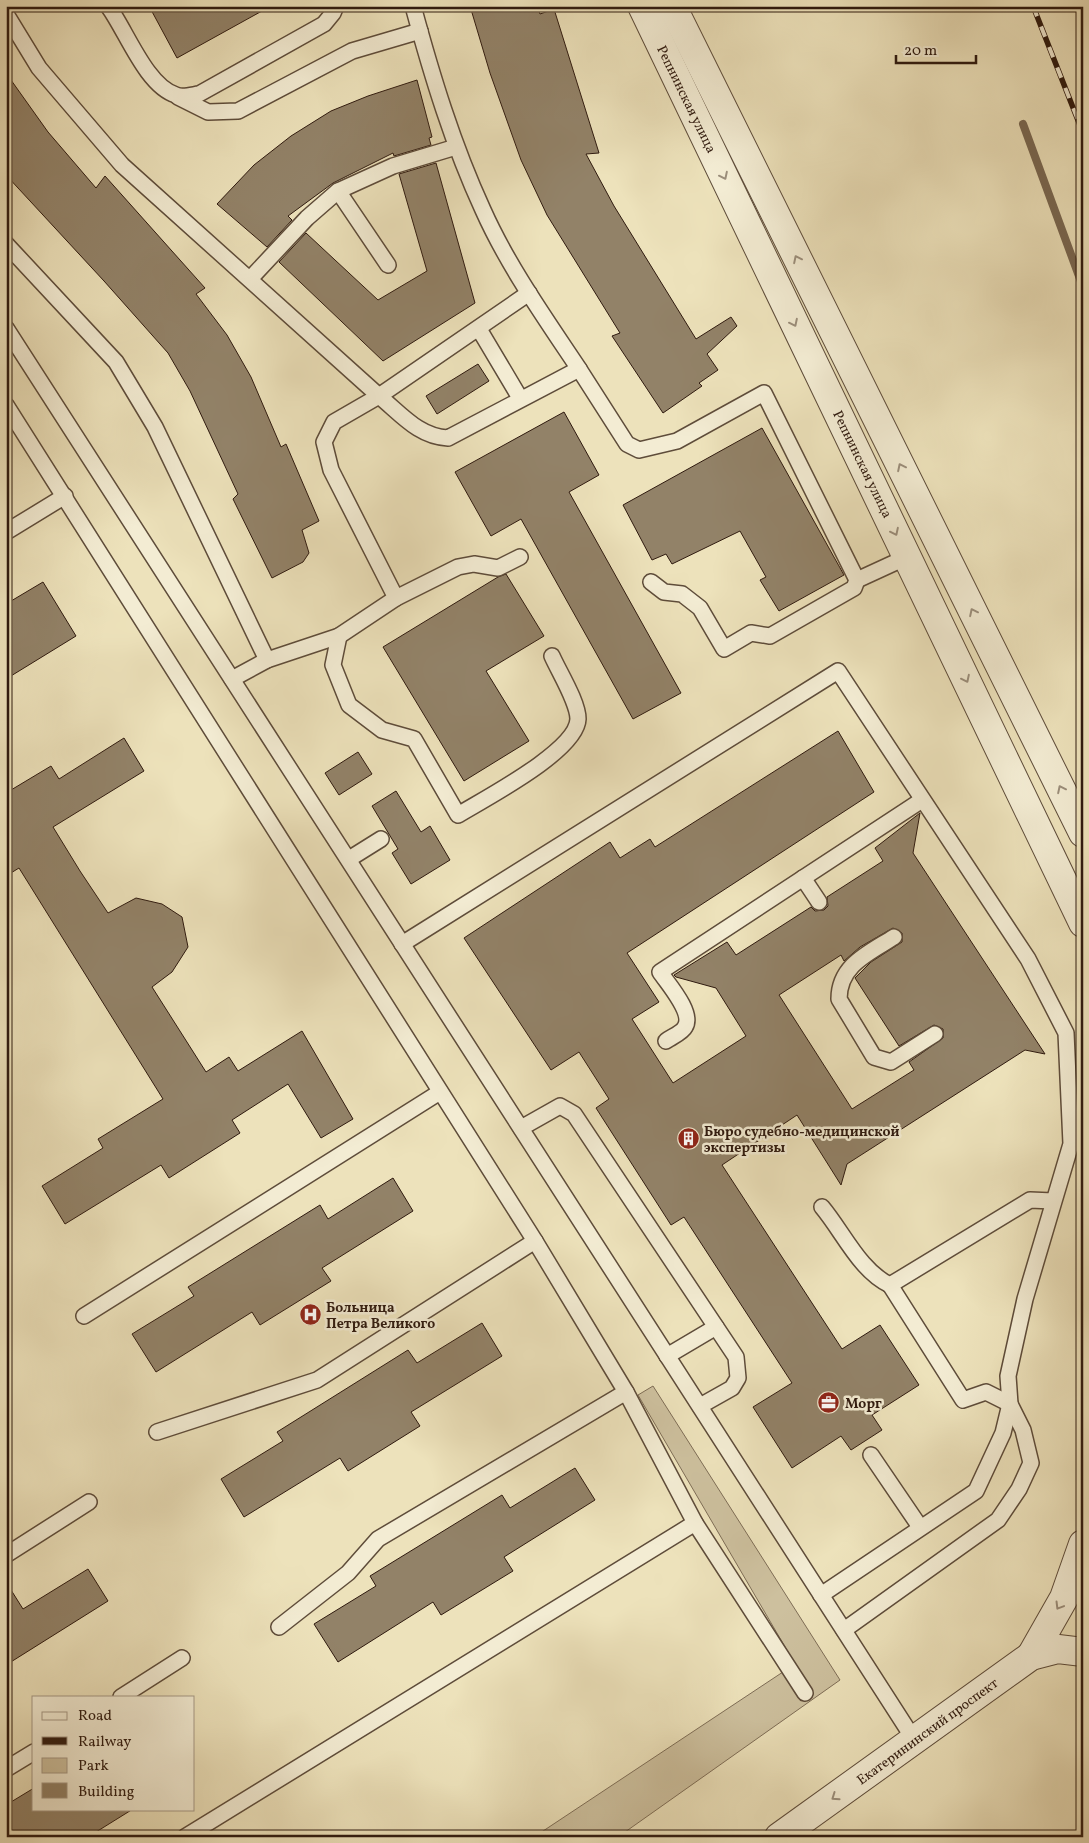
<svg xmlns="http://www.w3.org/2000/svg" width="1089" height="1843" font-family="Vollkorn,serif">
<style>
.green{fill:#cdc09e;stroke:#7e6d56}
.lines{fill:none;stroke-linecap:round;stroke-linejoin:round}
.stream{stroke:#7a6953;stroke-width:8}
.building{fill:#928268;stroke:#2f1a0f;fill-rule:evenodd}
.service-casing{stroke:#5e4c3a;stroke-width:18}
.tertiary-casing{stroke:#5e4c3a;stroke-width:30}
.service{stroke:#f3ecd3;stroke-width:15}
.tertiary{stroke:#f3ecd3;stroke-width:28}
.rail-casing{stroke:#2f1a0f;stroke-width:5.5}
.rail{stroke:#f3ecd3;stroke-width:4;stroke-dasharray:11;stroke-linecap:butt}
.oneway{stroke:#9b8e7b}
.labels{text-anchor:middle;stroke-width:5;stroke-linejoin:round;paint-order:stroke}
.street-label{font-size:14px;fill:#2f1a0f;stroke:#f3ecd3}
.poi-label{font-size:14px;font-weight:bold;fill:#2f1a0f;stroke:#f3ecd3;text-anchor:start}
</style>
<rect width="100%" height="100%" fill="#ede2bb"/>
<filter id="stains"><feTurbulence type="fractalNoise" baseFrequency=".004" numOctaves="4"/><feColorMatrix values="0 0 0 0 .2 0 0 0 0 .09 0 0 0 0 .02 0 0 0 .5 -.17"/></filter>
<radialGradient id="worn" r=".72"><stop offset=".6" stop-color="#630" stop-opacity="0"/><stop offset="1" stop-color="#630" stop-opacity=".3"/></radialGradient>
<path class="green" d="M 653,1386 L 840,1680 L 618,1837 L 534,1837 L 795,1664 L 638,1395 Z"/>
<g class="lines">
<path class="stream" d="M 1023,124 L 1083,287"/>
</g>
<g class="building">
<path d="M 149,6 L 271,6 L 177,58 Z"/>
<path d="M 470,6 L 537,6 L 540,14 L 554,9 L 599,153 L 586,154 L 614,206 L 696,339 L 731,317 L 737,326 L 707,354 L 718,370 L 699,383 L 702,386 L 663,413 L 612,336 L 620,333 L 547,215 L 521,160 L 490,73 Z"/>
<path d="M 6,73 L 48,132 L 96,188 L 105,176 L 205,288 L 196,294 L 227,335 L 251,377 L 281,447 L 286,444 L 319,521 L 302,530 L 309,553 L 303,562 L 272,578 L 233,499 L 238,494 L 190,391 L 168,353 L 104,281 L 6,175 Z"/>
<path d="M 417,80 L 432,137 L 429,138 L 431,145 L 394,156 L 393,153 L 333,183 L 288,216 L 292,220 L 267,247 L 217,204 L 254,165 L 291,136 L 331,111 L 368,96 Z"/>
<path d="M 436,163 L 475,303 L 383,361 L 279,262 L 306,233 L 378,300 L 427,271 L 399,174 Z"/>
<path d="M 478,364 L 489,381 L 437,414 L 426,396 Z"/>
<path d="M 564,412 L 599,475 L 569,492 L 681,693 L 633,719 L 521,519 L 491,536 L 455,472 Z"/>
<path d="M 762,428 L 844,575 L 779,611 L 760,580 L 766,577 L 740,531 L 672,564 L 666,554 L 652,560 L 623,505 Z"/>
<path d="M 506,574 L 544,636 L 486,671 L 529,741 L 464,781 L 383,647 L 498,577 Z"/>
<path d="M 43,582 L 76,636 L 6,679 L 6,604 Z"/>
<path d="M 838,731 L 874,792 L 627,953 L 659,1002 L 632,1019 L 673,1083 L 746,1036 L 716,988 L 676,977 L 674,975 L 727,942 L 736,955 L 811,907 L 815,911 L 824,910 L 828,906 L 827,897 L 883,861 L 875,848 L 920,813 L 913,853 L 1045,1054 L 1025,1050 L 847,1164 L 841,1185 L 797,1115 L 722,1165 L 842,1349 L 880,1325 L 919,1385 L 872,1415 L 882,1430 L 851,1450 L 841,1436 L 792,1468 L 753,1407 L 792,1383 L 684,1217 L 671,1225 L 596,1108 L 609,1099 L 579,1052 L 551,1070 L 464,938 L 610,842 L 620,858 L 650,839 L 655,847 ZM 893,928 L 902,933 L 902,942 L 871,962 L 855,978 L 899,1046 L 934,1025 L 943,1029 L 943,1038 L 909,1062 L 914,1070 L 852,1109 L 779,995 L 841,955 L 844,961 L 860,947 Z"/>
<path d="M 124,738 L 144,771 L 53,827 L 80,871 L 108,913 L 136,898 L 162,904 L 182,917 L 188,947 L 172,972 L 152,987 L 206,1072 L 229,1057 L 238,1071 L 302,1031 L 353,1119 L 321,1138 L 288,1084 L 232,1120 L 240,1133 L 169,1178 L 161,1165 L 65,1224 L 42,1186 L 103,1148 L 98,1139 L 163,1099 L 19,868 L 6,876 L 6,793 L 51,766 L 59,779 Z"/>
<path d="M 358,752 L 372,774 L 339,795 L 325,773 Z"/>
<path d="M 396,791 L 421,832 L 430,826 L 450,860 L 411,884 L 392,853 L 398,849 L 372,806 Z"/>
<path d="M 393,1178 L 413,1211 L 322,1268 L 331,1281 L 260,1325 L 252,1312 L 156,1372 L 132,1334 L 194,1296 L 188,1287 L 320,1205 L 328,1219 Z"/>
<path d="M 482,1323 L 502,1356 L 411,1412 L 420,1426 L 348,1471 L 340,1458 L 244,1517 L 221,1479 L 283,1441 L 277,1432 L 408,1350 L 417,1363 Z"/>
<path d="M 575,1468 L 595,1500 L 504,1557 L 513,1571 L 441,1615 L 433,1602 L 338,1662 L 314,1624 L 376,1586 L 370,1576 L 502,1495 L 510,1508 Z"/>
<path d="M 88,1569 L 108,1601 L 6,1665 L 6,1582 L 23,1609 Z"/>
<path d="M 34,1788 L 34,1809 L 133,1809 L 88,1837 L 6,1837 L 6,1805 Z"/>
</g>
<g class="lines">
<defs>
<g id="service">
<path d="M 108,6 C 126,30 146,86 176,95 C 182,98 192,95 199,94 L 324,24 L 333,13 L 336,6"/>
<path d="M 6,14 L 39,68 L 122,165 L 379,396 C 401,414 419,437 448,438 L 579,369 C 545,318 508,266 483,210 C 453,145 432,76 413,6"/>
<path d="M 178,97 L 208,112 L 238,111 L 352,51 L 420,31"/>
<path d="M 338,191 L 388,265"/>
<path d="M 6,244 L 116,362 L 155,427 L 267,660"/>
<path d="M 250,279 L 307,218 L 338,191 L 393,166 L 456,147"/>
<path d="M 6,328 L 915,1741"/>
<path d="M 479,329 L 520,398"/>
<path d="M 579,369 L 627,444 L 639,450 L 677,441 L 764,393 L 857,580 L 854,588 L 770,636 L 751,633 L 724,649 L 700,608 L 682,594 L 664,592 L 651,582"/>
<path d="M 6,405 L 535,1241 L 626,1392 L 695,1523 L 805,1693"/>
<path d="M 6,532 L 65,496"/>
<path d="M 857,580 L 907,557"/>
<path d="M 396,598 L 331,470 L 324,442 L 334,422 L 379,396 L 529,293"/>
<path d="M 339,636 L 333,665 L 349,705 L 382,730 L 414,739 L 458,815 C 484,799 577,751 578,719 C 578,702 559,672 552,656"/>
<path d="M 232,679 L 267,660 L 339,636 L 396,598 L 458,567 L 474,564 L 498,568 L 520,557"/>
<path d="M 349,859 L 381,839"/>
<path d="M 803,878 L 819,902"/>
<path d="M 894,937 C 869,953 839,965 839,999 L 874,1057 L 891,1062 L 935,1034"/>
<path d="M 402,944 L 838,671 L 1028,959 L 1066,1033 L 1071,1144 L 1025,1299 L 1008,1376 L 1010,1404 L 1003,1433 L 976,1491 L 821,1595"/>
<path d="M 666,1041 C 671,1037 682,1033 685,1027 C 694,1013 668,984 660,972 L 922,800"/>
<path d="M 521,1128 L 560,1106 L 574,1114 L 736,1357 L 738,1378 L 732,1388 L 700,1406"/>
<path d="M 822,1207 C 843,1232 860,1271 890,1285 L 1030,1200 L 1053,1201"/>
<path d="M 84,1316 L 440,1092"/>
<path d="M 667,1356 L 716,1327"/>
<path d="M 157,1432 L 317,1380 L 535,1241"/>
<path d="M 871,1455 L 920,1527"/>
<path d="M 6,1555 L 89,1502"/>
<path d="M 279,1627 L 348,1573 L 378,1539 L 626,1392"/>
<path d="M 844,1630 L 998,1520 L 1019,1489 L 1031,1463 L 1023,1430 L 1010,1404 L 986,1392 L 963,1400 L 890,1285"/>
<path d="M 121,1697 L 182,1658"/>
<path d="M 6,1769 L 34,1752"/>
<path d="M 185,1837 L 695,1523"/>
</g>
<g id="tertiary">
<path d="M 642,6 L 1083,923"/>
<path d="M 672,6 L 1083,833"/>
<path d="M 1031,1656 L 1064,1598 L 1083,1544"/>
<path d="M 779,1837 L 1031,1656 L 1058,1649 L 1083,1652"/>
</g>
</defs>
<use href="#service" class="service-casing"/>
<use href="#tertiary" class="tertiary-casing"/>
<use href="#service" class="service"/>
<use href="#tertiary" class="tertiary"/>
<defs>
<path id="rail" d="M 1033,6 L 1083,133"/>
</defs>
<use href="#rail" class="rail-casing"/>
<use href="#rail" class="rail"/>
</g>
<defs><path id="oneway-chevron" d="M-2-3.5L2.5 0L-2 3.5" fill="none" stroke-width="1.6" stroke-linecap="round" stroke-linejoin="round" transform="scale(1.25)"/></defs>
<g class="oneway">
<use href="#oneway-chevron" transform="translate(724 176) rotate(64)"/>
<use href="#oneway-chevron" transform="translate(797 259) rotate(-116)"/>
<use href="#oneway-chevron" transform="translate(794 323) rotate(64)"/>
<use href="#oneway-chevron" transform="translate(901 467) rotate(-116)"/>
<use href="#oneway-chevron" transform="translate(895 532) rotate(64)"/>
<use href="#oneway-chevron" transform="translate(973 612) rotate(-116)"/>
<use href="#oneway-chevron" transform="translate(966 679) rotate(64)"/>
<use href="#oneway-chevron" transform="translate(1061 789) rotate(-116)"/>
<use href="#oneway-chevron" transform="translate(1059 1606) rotate(121)"/>
<use href="#oneway-chevron" transform="translate(835 1797) rotate(145)"/>
</g>
<defs>
<symbol id="building-disc" viewBox="-11 -11 22 22"><circle r="9.5" fill="#8f2418" stroke="#f3ecd3"/><path d="M-4-6H4V6H1V3H-1V6H-4ZM-2.5-4.3h1.7v1.8h-1.7ZM.8-4.3h1.7v1.8H.8ZM-2.5-1h1.7V.8h-1.7ZM.8-1h1.7V.8H.8Z" fill="#fff"/></symbol>
<symbol id="hospital-disc" viewBox="-11 -11 22 22"><circle r="9.5" fill="#8f2418" stroke="#f3ecd3"/><path d="M-5-5h3v3.5h4V-5h3V5h-3V1.5h-4V5h-3Z" fill="#fff"/></symbol>
<symbol id="office-disc" viewBox="-11 -11 22 22"><circle r="9.5" fill="#8f2418" stroke="#f3ecd3"/><path d="M-6-3h4V-5.5h4V-3h4V5H-6ZM-1-4.5V-3h2v-1.5ZM-6 0V1H6V0Z" fill="#fff"/></symbol>
</defs>
<g fill-rule="evenodd">
<use href="#building-disc" x="676" y="1126" width="25" height="25"/>
<use href="#hospital-disc" x="298" y="1302" width="25" height="25"/>
<use href="#office-disc" x="816" y="1390" width="25" height="25"/>
</g>
<g class="labels">
<g class="street-label">
<text transform="translate(687 99) rotate(64)" y="5">Репнинская улица</text>
<text transform="translate(863 464) rotate(64)" y="5">Репнинская улица</text>
<text transform="translate(927 1731) rotate(-36)" y="5">Екатерининский проспект</text>
</g>
<g class="poi-label">
<text x="704" y="1136">Бюро судебно-медицинской<tspan x="704" dy="16">экспертизы</tspan></text>
<text x="326" y="1312">Больница<tspan x="326" dy="16">Петра Великого</tspan></text>
<text x="845" y="1408">Морг</text>
</g>
</g>
<rect width="1089" height="1843" fill="none" stroke="#ede2bb" stroke-width="25"/>
<rect x="8" y="8" width="1074" height="1828" fill="none" stroke="#2f1a0f" stroke-width="2.5"/>
<rect x="12" y="12" width="1064" height="1818" fill="none" stroke="#2f1a0f"/>
<rect x="32" y="1696" width="162" height="115" fill="#f3ecd3" stroke="#a59885"/>
<rect x="42" y="1712" width="25" height="8" fill="#f3ecd3" stroke="#a59885"/>
<text x="78" y="1720" font-size="15" fill="#2f1a0f">Road</text>
<rect x="42" y="1737" width="25" height="8" fill="#2f1a0f" stroke="#a59885"/>
<text x="78" y="1746" font-size="15" fill="#2f1a0f">Railway</text>
<rect x="42" y="1758" width="25" height="15" fill="#cdc09e" stroke="#a59885"/>
<text x="78" y="1770" font-size="15" fill="#2f1a0f">Park</text>
<rect x="42" y="1783" width="25" height="15" fill="#928268" stroke="#a59885"/>
<text x="78" y="1796" font-size="15" fill="#2f1a0f">Building</text>
<path d="M896 55v8h80v-8" fill="none" stroke="#2f1a0f" stroke-width="2.5"/>
<text x="904" y="55" font-size="15" fill="#2f1a0f" stroke="#f3ecd3" stroke-width="4" paint-order="stroke">20 m</text>
<rect width="100%" height="100%" filter="url(#stains)"/>
<rect width="100%" height="100%" fill="url(#worn)"/>
</svg>
